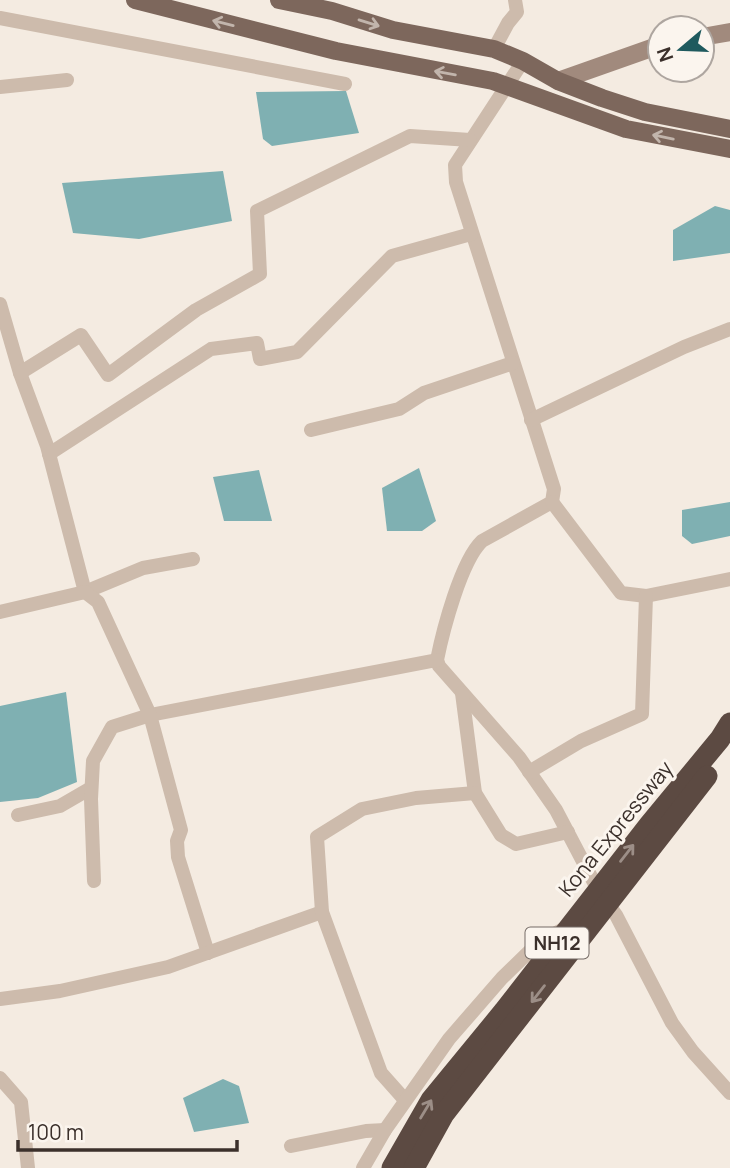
<svg xmlns="http://www.w3.org/2000/svg" width="730" height="1168" font-family="Manrope,sans-serif">
<style>
.water{fill:#7fb0b2}
.lines{fill:none;stroke-linecap:round;stroke-linejoin:round}
.street{stroke:#cdbbac;stroke-width:14}
.secondary{stroke:#a18a7d;stroke-width:18}
.primary{stroke:#7d675c;stroke-width:18}
.highway{stroke:#5c4a42;stroke-width:21}
.oneway{stroke:#c2b5ac}
.oneway2{stroke:#9c8e87}
.labels{text-anchor:middle;stroke-width:6;stroke-linejoin:round;paint-order:stroke}
.shield{fill:#fbf5ee;stroke:#756b66;stroke-width:2}
.shield-label{font-size:19px;font-weight:bold;fill:#3b302b}
.street-label{font-size:21px;fill:#3b302b;stroke:#fbf5ee}
</style>
<rect width="100%" height="100%" fill="#f4ebe1"/>
<g class="water">
<path d="M 346,91 L 359,133 L 272,146 L 263,139 L 256,92 Z"/>
<path d="M 223,171 L 232,221 L 139,239 L 73,233 L 62,183 Z"/>
<path d="M 715,206 L 730,210 L 730,253 L 673,261 L 673,230 Z"/>
<path d="M 419,468 L 436,521 L 422,531 L 387,531 L 382,488 Z"/>
<path d="M 259,470 L 272,521 L 224,521 L 213,477 Z"/>
<path d="M 730,502 L 730,536 L 692,544 L 682,536 L 682,510 Z"/>
<path d="M 66,692 L 77,782 L 38,798 L 0,802 L 0,706 Z"/>
<path d="M 223,1079 L 239,1086 L 249,1123 L 194,1132 L 183,1098 Z"/>
</g>
<g class="lines">
<g class="street">
<path d="M 0,18 L 345,84"/>
<path d="M 494,49 L 508,23 L 517,12 L 515,0"/>
<path d="M 523,61 L 455,165 L 456,182 L 554,489 L 552,502 L 482,541 C 461,561 443,630 437,660 L 439,666 L 519,757 L 556,810 L 598,890 L 616,915 L 672,1023 L 693,1052 L 730,1093"/>
<path d="M 0,87 L 67,80"/>
<path d="M 0,304 L 20,373 L 47,446 L 85,592 L 143,568 L 193,559"/>
<path d="M 20,373 L 81,335 L 108,375 L 196,310 L 260,274 L 257,211 L 410,136 L 470,140"/>
<path d="M 531,420 L 684,347 L 730,329"/>
<path d="M 311,430 L 399,409 L 424,393 L 513,363"/>
<path d="M 49,454 L 211,349 L 257,343 L 260,359 L 297,352 L 392,256 L 471,234"/>
<path d="M 552,502 L 621,593 L 646,596 L 730,579"/>
<path d="M 0,612 L 85,592 L 98,602 L 150,715 L 437,660"/>
<path d="M 462,693 L 475,793 L 501,835 L 516,844 L 568,832"/>
<path d="M 529,772 L 581,741 L 642,714 L 646,596"/>
<path d="M 18,815 L 60,806 L 91,788"/>
<path d="M 94,881 L 91,799 L 93,761 L 112,727 L 150,715 L 181,830 L 177,841 L 178,857 L 208,953"/>
<path d="M 0,999 L 60,991 L 168,967 L 322,912"/>
<path d="M 0,1078 L 21,1102 L 28,1168"/>
<path d="M 405,1100 L 381,1073 L 322,912 L 317,837 L 362,809 L 416,798 L 475,793"/>
<path d="M 291,1146 L 366,1131 L 385,1130"/>
<path d="M 363,1168 L 385,1130 L 449,1039 L 502,978 L 538,943 L 565,928"/>
</g>
<g class="secondary">
<path d="M 702,37 L 730,32"/>
<path d="M 558,81 L 660,45"/>
</g>
<g class="primary">
<path d="M 135,0 L 336,51 L 493,81 L 626,129 L 730,149"/>
<path d="M 279,0 L 332,11 L 393,30 L 494,49 L 523,61 L 558,81 L 602,98 L 645,112 L 730,129"/>
</g>
<g class="highway">
<path d="M 392,1168 L 431,1100 L 504,1011 L 649,825 L 720,739 L 730,723"/>
<path d="M 414,1168 L 444,1114 L 707,776"/>
</g>
</g>
<defs><path id="oneway-shaft" d="M-6 0H5M1.5-3L5.5 0L1.5 3" fill="none" stroke-width="1.6" stroke-linecap="round" stroke-linejoin="round" transform="scale(1.75)"/></defs>
<g class="oneway">
<use href="#oneway-shaft" transform="translate(223 23) rotate(-166)"/>
<use href="#oneway-shaft" transform="translate(369 23) rotate(17)"/>
<use href="#oneway-shaft" transform="translate(445 73) rotate(-170)"/>
<use href="#oneway-shaft" transform="translate(663 137) rotate(-168)"/>
</g>
<g class="oneway2">
<use href="#oneway-shaft" transform="translate(627 853) rotate(-52)"/>
<use href="#oneway-shaft" transform="translate(538 994) rotate(128)"/>
<use href="#oneway-shaft" transform="translate(426 1109) rotate(-59)"/>
</g>
<g class="labels">
<rect class="shield" x="525.5" y="927.5" width="63" height="31" rx="5"/>
<g class="shield-label">
<text x="557" y="950">NH12</text>
</g>
<g class="street-label">
<text transform="translate(616 829) rotate(-51)" y="7">Kona Expressway</text>
</g>
</g>
<g transform="translate(681 49) rotate(251)"><circle r="33" fill="#fbf5ee" stroke="#aea6a0" stroke-width="2"/>
<path d="M0-5L12 26L0 18L-12 26Z" fill="#1f5a5e"/>
<text y="-10" font-size="19" font-weight="bold" text-anchor="middle" fill="#3b302b">N</text>
</g>
<path d="M18 1140v10h219v-10" fill="none" stroke="#3b302b" stroke-width="3.5"/>
<text x="28" y="1140" font-size="21" fill="#3b302b" stroke="#fbf5ee" stroke-width="5" paint-order="stroke">100 m</text>
</svg>
